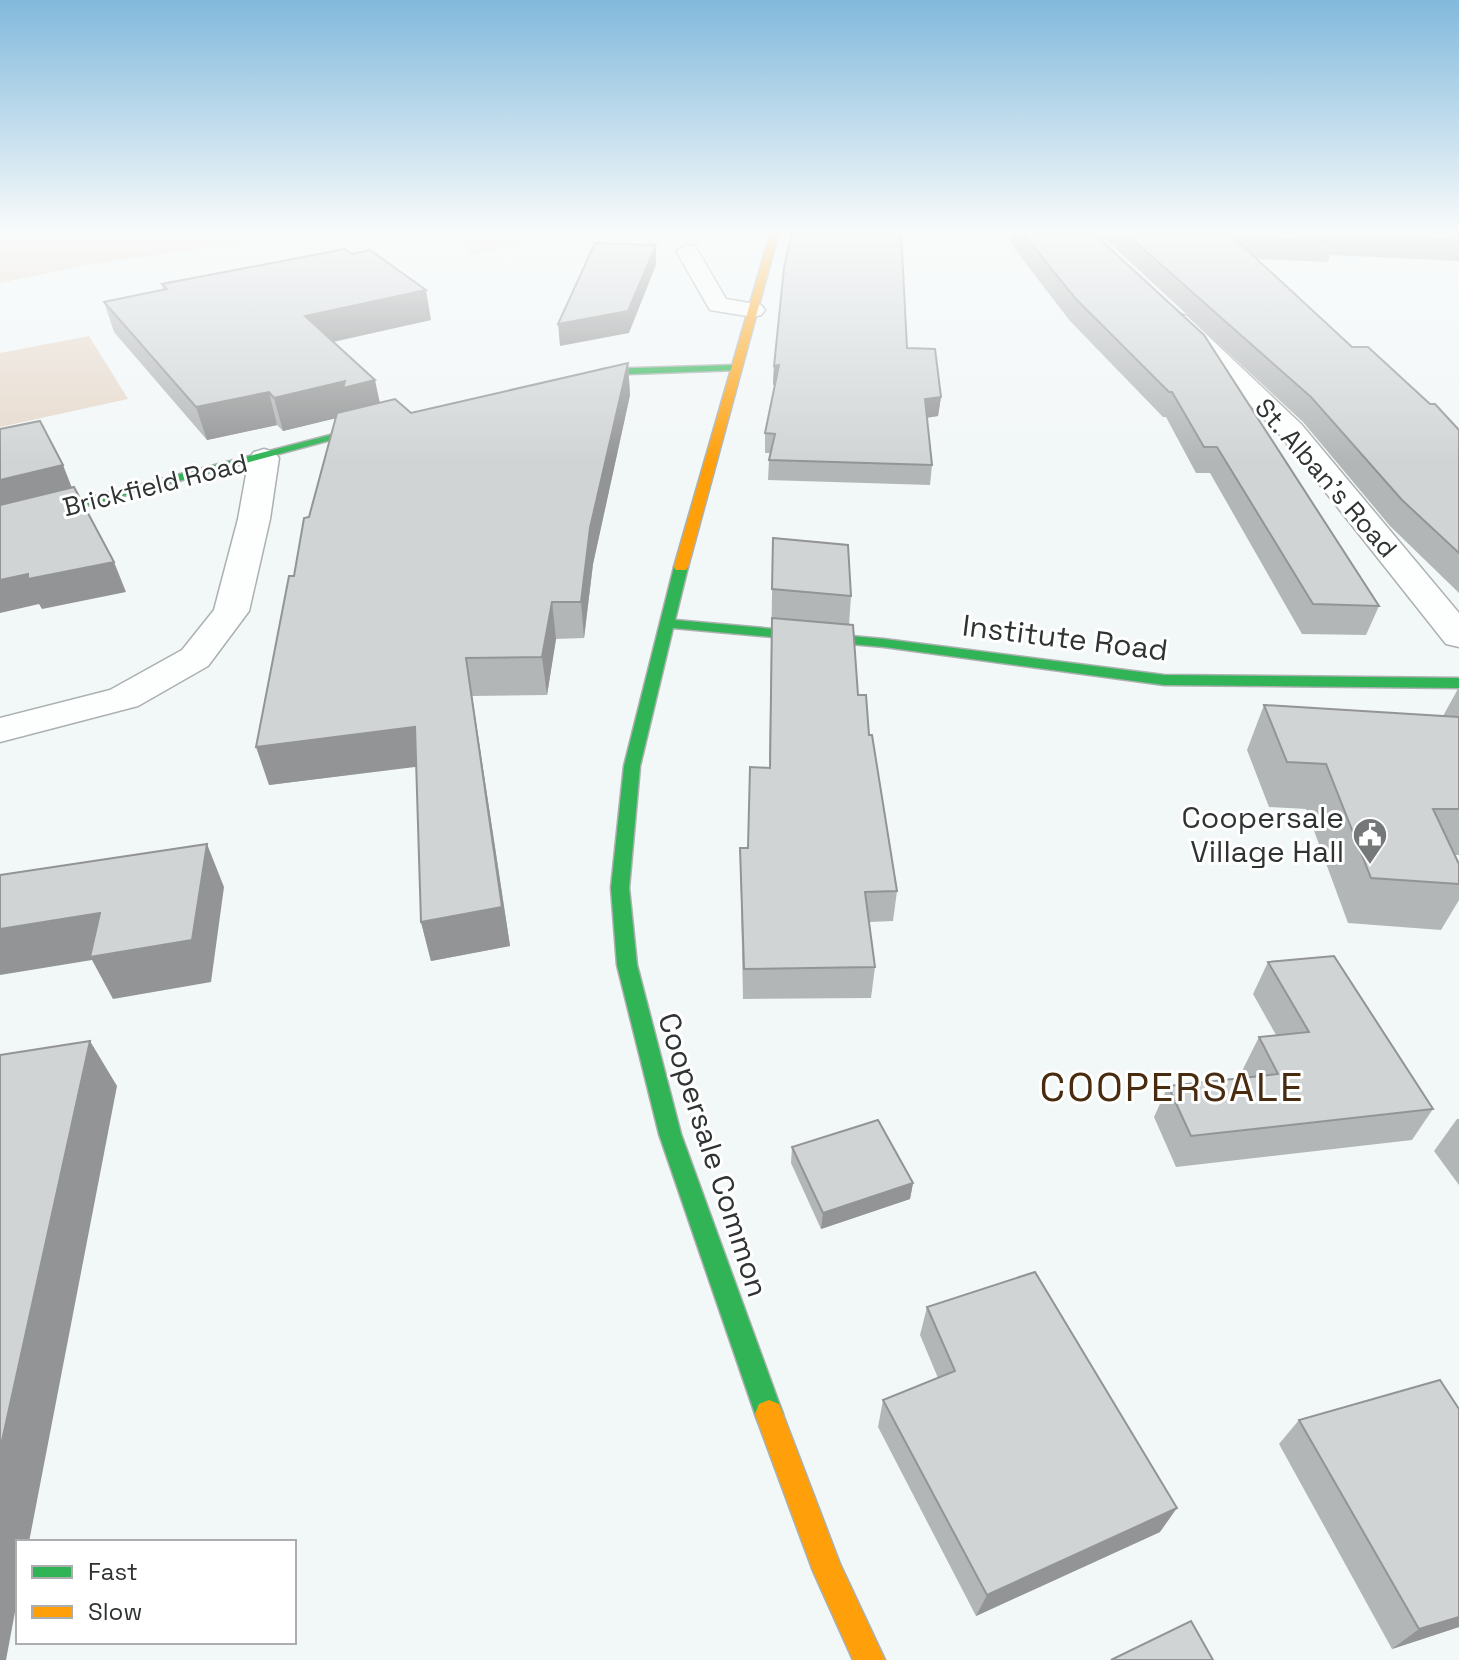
<svg xmlns="http://www.w3.org/2000/svg" width="1459" height="1660" font-family="'Space Grotesk',sans-serif">
<style>
.green{fill:#e6d8ca}
.lines{fill:none;stroke-linecap:round;stroke-linejoin:round}
.street-casing{stroke:#acb0b0;stroke-width:3}
.fast-casing{stroke:#acb0b0;stroke-width:3}
.slow-casing{stroke:#acb0b0;stroke-width:3}
.street{fill:#fdfefe;fill-rule:evenodd}
.fast{fill:#30b455;fill-rule:evenodd}
.slow{fill:#ff9f0a;fill-rule:evenodd}
.wall{fill:#b3b6b7}
.shaded-wall{fill:#929495}
.building{fill:#d0d4d5;stroke:#929495;stroke-width:2}
.labels{text-anchor:middle;stroke-width:6;stroke-linejoin:round;paint-order:stroke}
.far-street-label{font-size:26px;fill:#303334;stroke:#fff}
.street-label{font-size:30px;fill:#303334;stroke:#fff}
.poi-label{font-size:30px;fill:#303334;stroke:#fff;text-anchor:end}
.near-quarter-label{font-size:40px;letter-spacing:2px;fill:#492c0f;stroke:#fff}
</style>
<rect width="100%" height="100%" fill="#f2f7f7"/>
<g class="green">
<path d="M 0,231 L 325,231 L 86,265 L 0,283 Z"/>
<path d="M 435,231 L 568,231 L 472,255 L 463,240 Z"/>
<path d="M 89,336 L 128,399 L 0,427 L 0,353 Z"/>
</g>
<g class="lines">
<defs>
<g id="street">
<path d="M 687,245 L 695,246 L 726,299 L 761,305 L 765,310 L 761,315 L 753,317 L 710,310 L 676,251 Z"/>
<path d="M 1179,314 L 1187,316 L 1301,424 L 1459,613 L 1459,647 L 1446,644 L 1281,436 L 1171,326 L 1167,321 L 1171,316 Z"/>
<path d="M 264,449 L 274,452 L 279,458 L 270,519 L 249,611 L 208,666 L 138,706 L 0,742 L 0,718 L 110,690 L 182,650 L 214,610 L 238,519 L 249,458 L 254,452 Z"/>
</g>
<g id="fast">
<path d="M 736,365 L 740,366 L 740,370 L 604,375 L 568,383 L 563,380 L 604,369 Z"/>
<path d="M 384,421 L 394,423 L 0,529 L 0,521 Z"/>
<path d="M 681,563 L 688,567 L 675,620 L 884,639 L 1164,675 L 1459,678 L 1459,688 L 1164,685 L 884,647 L 673,628 L 640,766 L 629,888 L 637,965 L 681,1134 L 783,1414 L 779,1424 L 769,1428 L 759,1424 L 755,1414 L 659,1134 L 617,965 L 611,888 L 624,766 L 674,567 Z"/>
</g>
<g id="slow">
<path d="M 771,231 L 779,231 L 688,567 L 686,570 L 676,570 L 674,567 Z"/>
<path d="M 769,1400 L 779,1404 L 840,1564 L 885,1660 L 853,1660 L 813,1571 L 755,1414 L 759,1404 Z"/>
</g>
</defs>
<use href="#street" class="street-casing"/>
<use href="#fast" class="fast-casing"/>
<use href="#slow" class="slow-casing"/>
<use href="#street" class="street"/>
<use href="#fast" class="fast"/>
<use href="#slow" class="slow"/>
</g>
<g class="wall">
<path d="M 1012,231 L 1091,231 L 1379,606 L 1366,635 L 1302,634 L 1210,473 L 1196,473 L 1166,417 L 1163,417 L 1070,321 L 1010,243 Z"/>
<path d="M 1103,231 L 1459,231 L 1459,261 L 1330,255 L 1328,262 L 1257,259 L 1352,347 L 1459,430 L 1459,593 L 1390,526 L 1303,422 L 1102,236 Z"/>
<path d="M 162,284 L 431,320 L 334,342 L 380,402 L 411,413 L 628,363 L 630,395 L 593,564 L 584,638 L 556,639 L 547,695 L 472,696 L 510,946 L 431,961 L 421,922 L 416,766 L 269,785 L 294,576 L 336,418 L 283,431 L 277,425 L 207,440 L 114,332 L 104,302 L 163,290 Z"/>
<path d="M 907,348 L 941,397 L 938,416 L 927,418 L 932,465 L 930,485 L 768,480 L 769,460 L 770,453 L 765,453 L 765,433 L 775,384 L 773,385 L 774,366 Z"/>
<path d="M 773,538 L 851,596 L 849,625 L 858,695 L 869,735 L 897,891 L 893,921 L 869,922 L 875,967 L 871,998 L 743,999 L 740,848 L 748,848 L 769,768 Z"/>
<path d="M 1459,687 L 1459,855 L 1455,855 L 1459,864 L 1459,900 L 1441,930 L 1348,923 L 1306,809 L 1269,807 L 1247,750 L 1264,705 L 1443,716 Z"/>
<path d="M 1268,962 L 1433,1109 L 1412,1140 L 1176,1167 L 1154,1117 L 1168,1086 L 1247,1077 L 1243,1069 L 1259,1037 L 1276,1035 L 1253,994 Z"/>
<path d="M 1457,1119 L 1459,1119 L 1459,1185 L 1434,1151 Z"/>
<path d="M 792,1147 L 913,1183 L 910,1199 L 821,1229 L 791,1163 Z"/>
<path d="M 927,1307 L 1160,1532 L 976,1616 L 878,1427 L 883,1400 L 938,1378 L 920,1335 Z"/>
<path d="M 1459,1409 L 1459,1627 L 1392,1649 L 1279,1444 L 1299,1420 Z"/>
</g>
<g class="shaded-wall">
<path d="M 656,245 L 656,265 L 629,333 L 560,346 L 558,324 Z"/>
<path d="M 426,290 L 431,320 L 313,346 L 305,316 Z"/>
<path d="M 628,363 L 630,395 L 593,564 L 584,638 L 581,602 L 590,528 Z"/>
<path d="M 779,365 L 779,383 L 773,385 L 774,366 Z"/>
<path d="M 375,380 L 382,413 L 349,415 L 283,431 L 274,398 L 345,381 Z"/>
<path d="M 269,392 L 277,425 L 207,440 L 196,407 Z"/>
<path d="M 941,397 L 938,416 L 923,418 L 925,399 Z"/>
<path d="M 63,465 L 74,493 L 0,512 L 0,480 Z"/>
<path d="M 114,562 L 126,592 L 42,609 L 39,604 L 0,613 L 0,580 L 28,574 Z"/>
<path d="M 552,602 L 556,639 L 547,695 L 542,657 Z"/>
<path d="M 466,658 L 472,696 L 510,946 L 431,961 L 421,922 Z"/>
<path d="M 415,727 L 423,766 L 269,785 L 256,747 Z"/>
<path d="M 207,844 L 224,887 L 211,982 L 113,999 L 92,960 L 0,975 L 0,929 L 100,913 Z"/>
<path d="M 90,1041 L 117,1086 L 29,1542 L 18,1542 L 18,1596 L 6,1660 L 0,1660 L 0,1450 Z"/>
<path d="M 913,1183 L 910,1199 L 821,1229 L 823,1213 Z"/>
<path d="M 1177,1508 L 1160,1532 L 976,1616 L 987,1595 Z"/>
<path d="M 1459,1617 L 1459,1627 L 1392,1649 L 1419,1629 Z"/>
</g>
<g class="building">
<path d="M 792,231 L 901,231 L 907,348 L 935,349 L 941,397 L 925,399 L 932,465 L 769,460 L 775,434 L 765,433 L 779,365 L 774,366 L 784,268 Z"/>
<path d="M 1021,231 L 1091,231 L 1204,335 L 1379,606 L 1313,604 L 1217,447 L 1204,447 L 1172,392 L 1169,392 L 1075,298 Z"/>
<path d="M 1123,231 L 1459,231 L 1459,240 L 1329,234 L 1334,241 L 1233,237 L 1352,347 L 1368,347 L 1430,404 L 1435,404 L 1459,430 L 1459,553 L 1402,500 L 1311,397 Z"/>
<path d="M 595,243 L 656,245 L 628,311 L 558,324 Z"/>
<path d="M 345,249 L 351,254 L 370,250 L 426,290 L 305,316 L 375,380 L 343,388 L 345,381 L 274,398 L 269,392 L 196,407 L 104,302 L 167,289 L 162,284 Z"/>
<path d="M 628,363 L 590,528 L 581,602 L 552,602 L 542,657 L 466,658 L 502,907 L 421,922 L 415,727 L 256,747 L 289,576 L 294,576 L 304,518 L 309,517 L 337,413 L 395,399 L 411,413 Z"/>
<path d="M 40,421 L 63,465 L 0,480 L 0,429 Z"/>
<path d="M 74,487 L 114,562 L 28,579 L 28,574 L 0,580 L 0,505 Z"/>
<path d="M 773,538 L 848,545 L 851,596 L 772,589 Z"/>
<path d="M 772,618 L 853,625 L 858,695 L 866,695 L 869,735 L 872,735 L 897,891 L 865,892 L 875,967 L 744,969 L 740,848 L 748,848 L 750,767 L 770,768 Z"/>
<path d="M 1264,705 L 1459,717 L 1459,809 L 1433,809 L 1459,864 L 1459,884 L 1371,878 L 1326,764 L 1287,762 Z"/>
<path d="M 207,844 L 192,940 L 90,957 L 100,913 L 0,929 L 0,875 Z"/>
<path d="M 1334,956 L 1433,1109 L 1191,1136 L 1168,1086 L 1278,1074 L 1259,1037 L 1309,1032 L 1268,962 Z"/>
<path d="M 90,1041 L 0,1450 L 0,1055 Z"/>
<path d="M 878,1120 L 913,1183 L 823,1213 L 792,1147 Z"/>
<path d="M 1035,1272 L 1177,1508 L 987,1595 L 883,1400 L 955,1371 L 927,1307 Z"/>
<path d="M 1440,1380 L 1459,1409 L 1459,1617 L 1419,1629 L 1299,1420 Z"/>
<path d="M 1191,1621 L 1213,1660 L 1111,1660 Z"/>
</g>
<linearGradient id="sky" x2="0" y2="1"><stop stop-color="#82b9dc"/><stop offset="0.5" stop-color="#f9fbfb"/><stop offset="1" stop-color="#f9fbfb" stop-opacity="0"/></linearGradient>
<rect width="1459" height="463" fill="url(#sky)"/>
<defs>
<symbol id="civic-pin" viewBox="-11 -11 22 30"><path d="M0 17L-7.5 6A9.5 9.5 0 1 1 7.5 6Z" fill="#747878" stroke="#fff"/><path d="M-.6-6.5H3V-4.5H.6V-3L4-1V1h2V6H-6V1h2V-1L-.6-3ZM-1.2 2.5V6h2.4V2.5Z" fill="#fff"/></symbol>
</defs>
<g fill-rule="evenodd">
<use href="#civic-pin" x="1350" y="815" width="40" height="54"/>
</g>
<g class="labels">
<g class="far-street-label">
<text transform="translate(1326 478) rotate(49)" y="9">St. Alban's Road</text>
<text transform="translate(155 485) rotate(-14)" y="9">Brickfield Road</text>
</g>
<g class="street-label">
<text transform="translate(1065 638) rotate(7)" y="10">Institute Road</text>
<text transform="translate(713 1155) rotate(72)" y="10">Coopersale Common</text>
</g>
<g class="poi-label">
<text x="1344" y="828">Coopersale<tspan x="1344" dy="34">Village Hall</tspan></text>
</g>
<g class="near-quarter-label">
<text x="1172" y="1101">COOPERSALE</text>
</g>
</g>
<rect x="16" y="1540" width="280" height="104" fill="#ffffff" stroke="#acadae" stroke-width="2"/>
<rect x="32" y="1566" width="40" height="12" fill="#30b455" stroke="#acadae" stroke-width="2"/>
<text x="88" y="1580" font-size="24" fill="#303334">Fast</text>
<rect x="32" y="1606" width="40" height="12" fill="#ff9f0a" stroke="#acadae" stroke-width="2"/>
<text x="88" y="1620" font-size="24" fill="#303334">Slow</text>
</svg>
